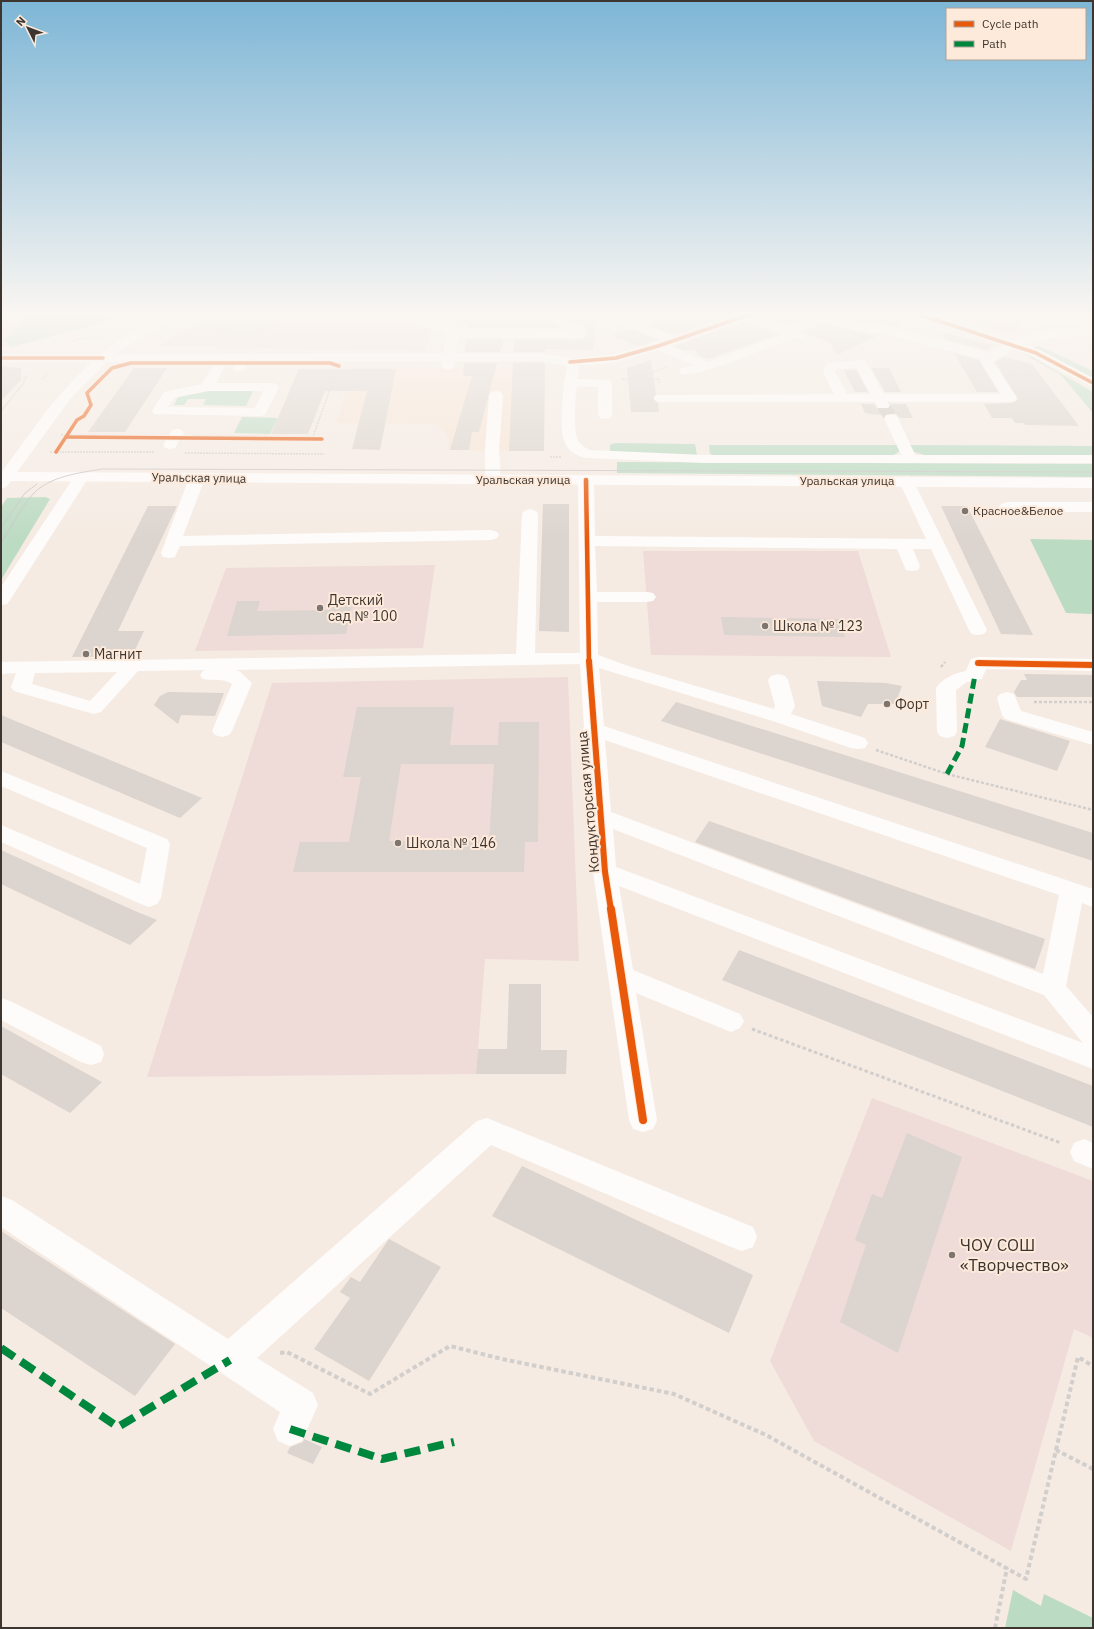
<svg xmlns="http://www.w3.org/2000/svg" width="1094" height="1629" font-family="'IBM Plex Sans',sans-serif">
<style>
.built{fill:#f8e5d6}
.education{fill:#efdcd9}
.green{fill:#bcdbc3}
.building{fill:#dcd4ce;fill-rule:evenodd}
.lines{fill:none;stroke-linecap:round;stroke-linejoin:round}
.minor-tunnel{stroke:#d0c7bf;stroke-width:13;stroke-dasharray:13 6;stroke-linecap:butt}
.path-far3{stroke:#d2cecc;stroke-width:1.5;stroke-dasharray:2 1;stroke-linecap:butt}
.path-far2{stroke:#d2cecc;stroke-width:2.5;stroke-dasharray:3 2;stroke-linecap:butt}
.path-far1{stroke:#d2cecc;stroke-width:3;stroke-dasharray:3.5 2.5;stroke-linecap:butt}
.path{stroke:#d2cecc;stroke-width:4;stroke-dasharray:4.5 3;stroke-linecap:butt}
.minor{fill:#fefcfb;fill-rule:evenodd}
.major{fill:#fefcfb;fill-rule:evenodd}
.tram{stroke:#c9c6c4;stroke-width:1}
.quiet-far1{stroke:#00873e;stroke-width:5;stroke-dasharray:10 5;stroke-linecap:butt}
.quiet{stroke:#00873e;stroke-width:8;stroke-dasharray:16 8;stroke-linecap:butt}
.cycleway-far3-casing{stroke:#fdeadb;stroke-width:5}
.cycleway-far2-casing{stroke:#fdeadb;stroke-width:6}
.cycleway-far1-casing{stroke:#fdeadb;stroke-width:8}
.cycleway-casing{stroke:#fdeadb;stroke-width:10}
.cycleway-far3{stroke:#e8590c;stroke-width:3.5}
.cycleway-far2{stroke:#e8590c;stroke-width:4.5}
.cycleway-far1{stroke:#e8590c;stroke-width:6}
.cycleway{stroke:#e8590c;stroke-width:8}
.poi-dot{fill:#7d756f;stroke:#fdeadb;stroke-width:1.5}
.labels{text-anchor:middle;stroke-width:4;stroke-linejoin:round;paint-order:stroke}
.far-street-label{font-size:12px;fill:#3d3630;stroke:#fdeadb}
.far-poi-label{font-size:12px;fill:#3d3630;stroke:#fdeadb;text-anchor:start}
.poi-label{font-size:14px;fill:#3d3630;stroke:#fdeadb;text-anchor:start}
.street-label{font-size:14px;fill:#3d3630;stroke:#fdeadb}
.near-poi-label{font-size:17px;fill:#3d3630;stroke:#fdeadb;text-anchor:start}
</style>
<rect width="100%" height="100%" fill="#f5ebe3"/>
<path class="built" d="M 353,368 L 545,368 L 544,451 L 448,450 L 450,439 L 436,424 L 336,423 Z"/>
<g class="education">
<path d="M 1,313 L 31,313 L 4,340 L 11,347 L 1,346 Z"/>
<path d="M 212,313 L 366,313 L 432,329 L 426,351 L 159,346 Z"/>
<path d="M 945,313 L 1012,313 L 1023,331 L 1008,333 Z"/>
<path d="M 643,551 L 858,551 L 891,657 L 651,655 Z"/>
<path d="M 435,565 L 423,648 L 195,651 L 226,568 Z"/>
<path d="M 568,677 L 579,961 L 485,959 L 476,1074 L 147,1077 L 272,683 Z"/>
<path d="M 872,1098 L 1093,1181 L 1093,1338 L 1074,1329 L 1011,1551 L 814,1441 L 770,1361 Z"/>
</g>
<g class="green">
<path d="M 32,313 L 122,313 L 92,326 L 11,347 L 4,340 Z"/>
<path d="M 1039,346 L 1093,371 L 1093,378 L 1033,347 Z"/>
<path d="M 1015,349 L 1020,350 L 1093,392 L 1093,413 L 1061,375 Z"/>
<path d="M 206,391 L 253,391 L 246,406 L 203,405 L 206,399 L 188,399 L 184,405 L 174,405 L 179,395 Z"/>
<path d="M 242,417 L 278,418 L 270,434 L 234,433 Z"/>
<path d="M 615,443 L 695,444 L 697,455 L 610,453 L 610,445 Z"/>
<path d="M 709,445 L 897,445 L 900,451 L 892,456 L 713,455 L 710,454 Z"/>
<path d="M 910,445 L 1093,446 L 1093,456 L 932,457 L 914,452 Z"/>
<path d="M 617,462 L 1093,464 L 1093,477 L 617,473 Z"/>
<path d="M 45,497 L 50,499 L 1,580 L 1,507 L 7,498 Z"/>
<path d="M 1030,539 L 1093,540 L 1093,614 L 1066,613 Z"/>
<path d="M 1013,1590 L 1041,1606 L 1044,1594 L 1093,1618 L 1093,1628 L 1005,1628 Z"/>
</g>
<g class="building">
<path d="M 463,313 L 531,313 L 533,316 L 562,328 L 467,328 L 467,324 L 462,323 Z"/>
<path d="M 552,313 L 584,313 L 597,318 L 593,350 L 545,349 L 545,352 L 514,352 L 514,339 L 580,340 L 585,338 L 587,334 L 585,326 Z"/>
<path d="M 681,313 L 739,313 L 674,335 L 649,325 L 675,316 Z"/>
<path d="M 761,313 L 824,313 L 787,325 L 759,316 Z"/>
<path d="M 826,313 L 864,313 L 904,323 L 896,327 L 877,323 L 872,324 Z"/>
<path d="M 220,315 L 276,324 L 252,339 L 195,330 Z"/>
<path d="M 745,322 L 779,334 L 708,359 L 697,355 L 696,350 L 683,350 L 673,346 Z"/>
<path d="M 826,324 L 873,335 L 881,334 L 837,355 L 830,342 L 806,334 L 802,331 Z"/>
<path d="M 631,329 L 658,340 L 638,346 L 611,335 Z"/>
<path d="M 941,332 L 994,345 L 986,350 L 946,340 Z"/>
<path d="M 466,339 L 504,339 L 500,352 L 465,352 Z"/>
<path d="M 954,353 L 979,360 L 998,392 L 977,392 Z"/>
<path d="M 1004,357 L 1032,364 L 1079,426 L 1025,425 L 1024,423 L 1015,423 L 1012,418 L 992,418 L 984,404 L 1010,403 L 1015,402 L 1018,399 L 995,362 Z"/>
<path d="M 651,360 L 656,394 L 653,399 L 658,403 L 659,412 L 631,412 L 627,368 Z"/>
<path d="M 540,362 L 545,363 L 544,451 L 509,451 L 513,363 Z"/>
<path d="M 464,363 L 497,363 L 479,432 L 472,432 L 469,450 L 450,450 L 472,376 L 463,376 Z"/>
<path d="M 1,366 L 21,368 L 21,380 L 1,401 Z"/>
<path d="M 134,368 L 167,368 L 125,432 L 88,432 Z"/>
<path d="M 871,368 L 889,368 L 901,392 L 885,392 Z"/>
<path d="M 299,369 L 396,369 L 380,450 L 352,449 L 367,391 L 325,391 L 308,434 L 271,434 Z"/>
<path d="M 844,370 L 856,370 L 868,392 L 855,392 Z"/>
<path d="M 861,404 L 874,404 L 878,410 L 888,410 L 891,406 L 891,404 L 906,404 L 913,418 L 900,418 L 896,414 L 891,413 L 884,415 L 870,414 L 865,413 Z"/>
<path d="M 543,504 L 569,504 L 569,632 L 539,631 Z"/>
<path d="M 148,506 L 177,506 L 118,631 L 144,631 L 132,656 L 72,657 Z"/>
<path d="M 941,506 L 967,506 L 1033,635 L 1001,634 Z"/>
<path d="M 353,599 L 346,634 L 227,636 L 237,601 L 260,601 L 257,611 L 331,610 L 333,600 Z"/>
<path d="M 721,617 L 840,619 L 845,637 L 724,635 Z"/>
<path d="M 1024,674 L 1093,675 L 1093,697 L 1017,697 L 1014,692 L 1021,680 L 1027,680 Z"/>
<path d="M 817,681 L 886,683 L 902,686 L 895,704 L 868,704 L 861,717 L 822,706 Z"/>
<path d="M 168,692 L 224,693 L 215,716 L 181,715 L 178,724 L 154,705 L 160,696 Z"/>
<path d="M 676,702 L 1093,833 L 1093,861 L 661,721 Z"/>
<path d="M 357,707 L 454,707 L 450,745 L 498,745 L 499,722 L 539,722 L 538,842 L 525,842 L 524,872 L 293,872 L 300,842 L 349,842 L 361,777 L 343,777 ZM 401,764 L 494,764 L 489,841 L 389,841 Z"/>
<path d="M 1,715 L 202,798 L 180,818 L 1,742 Z"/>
<path d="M 1000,719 L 1070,741 L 1057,771 L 985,747 Z"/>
<path d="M 709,821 L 1045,939 L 1035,969 L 695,842 Z"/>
<path d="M 1,850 L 135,911 L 157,920 L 130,945 L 1,884 Z"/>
<path d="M 739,950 L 1093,1086 L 1093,1127 L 722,980 Z"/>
<path d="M 509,984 L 541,984 L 541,1050 L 567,1050 L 566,1074 L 476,1074 L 478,1049 L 507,1049 Z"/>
<path d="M 1,1026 L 78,1069 L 102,1082 L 70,1113 L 1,1074 Z"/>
<path d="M 907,1133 L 962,1157 L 898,1353 L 840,1322 L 866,1245 L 855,1240 L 872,1194 L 882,1198 Z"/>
<path d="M 522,1166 L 753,1275 L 729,1333 L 492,1216 Z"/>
<path d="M 1,1231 L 175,1344 L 135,1396 L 1,1308 Z"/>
<path d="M 389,1239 L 441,1267 L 369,1381 L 314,1349 L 350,1298 L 340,1292 L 351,1277 L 360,1282 Z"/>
<path d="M 304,1439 L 322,1447 L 313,1464 L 287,1453 L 290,1447 L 303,1442 Z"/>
</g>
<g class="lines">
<path class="minor-tunnel" d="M 883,405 L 891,418"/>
<g class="path-far3">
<path d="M 124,313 L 135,319"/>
<path d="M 42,331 L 60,331 L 117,313"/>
<path d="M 73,342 L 76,339 L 103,337"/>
<path d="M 42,379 L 47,374"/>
<path d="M 622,379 L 659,379 L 659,384"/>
<path d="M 641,379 L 641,376 L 667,367"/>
<path d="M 1,411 L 23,384 L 27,374"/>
<path d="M 61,435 L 155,436"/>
<path d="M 192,436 L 313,437 L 336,372"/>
<path d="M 50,452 L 154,452"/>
<path d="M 185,453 L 324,454"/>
<path d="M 550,457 L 562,457"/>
</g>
<g class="path-far2">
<path d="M 941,667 L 945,662"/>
<path d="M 1034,702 L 1093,702"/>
<path d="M 876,750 L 947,774 L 1093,810"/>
</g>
<path class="path-far1" d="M 752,1029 L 1061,1143"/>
<g class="path">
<path d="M 280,1353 L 287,1352 L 370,1394 L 450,1346 L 502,1359 L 674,1394 L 766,1435 L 1026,1579 L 1056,1450 L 1093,1469"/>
<path d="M 1056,1450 L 1078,1357 L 1093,1366"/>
<path d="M 995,1628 L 1007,1568"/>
</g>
<g class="minor">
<path d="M 401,313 L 417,313 L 443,323 L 448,313 L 460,313 L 452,328 L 455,329 L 570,330 L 534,315 L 532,313 L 548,313 L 584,327 L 586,334 L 584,337 L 580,338 L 458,337 L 454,366 L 452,369 L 444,369 L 442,366 L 446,334 L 403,315 Z"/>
<path d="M 599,313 L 615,313 L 635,321 L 660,313 L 677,313 L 675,315 L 645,325 L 674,337 L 740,314 L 760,313 L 756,316 L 787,327 L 825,314 L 872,326 L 877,324 L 990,353 L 1002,345 L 911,315 L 909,313 L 926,313 L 1012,340 L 1055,329 L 1093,328 L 1093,336 L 1055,337 L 1025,344 L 1040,350 L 1093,378 L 1093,387 L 1032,356 L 1013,349 L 993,362 L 1017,398 L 1015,401 L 1010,402 L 888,402 L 890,405 L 888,408 L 878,408 L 875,402 L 661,402 L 656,401 L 654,398 L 656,395 L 834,394 L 823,372 L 827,363 L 861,360 L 865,361 L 867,364 L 884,394 L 1001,394 L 980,361 L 981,359 L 878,332 L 873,334 L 826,322 L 799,331 L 806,336 L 804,339 L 795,338 L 712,369 C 706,370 687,375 681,374 L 680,371 L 681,368 L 693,365 L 657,350 L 616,362 L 591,365 L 566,365 L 564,362 L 566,359 L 615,354 L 662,340 L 601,315 ZM 745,320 L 784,334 L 708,362 L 669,346 ZM 857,368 L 870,394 L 847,394 L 835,372 L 836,369 Z"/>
<path d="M 1075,313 L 1087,313 L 1088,318 L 1086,320 L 1082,322 L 1040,322 L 1036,320 L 1034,318 L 1036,316 L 1040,314 L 1075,314 Z"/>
<path d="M 1,354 L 103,354 L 107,355 L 109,358 L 107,361 L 103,362 L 1,362 Z"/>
<path d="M 223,354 L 227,355 L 229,358 L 216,383 L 272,383 L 277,384 L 279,387 L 265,415 L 260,416 L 154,414 L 152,411 L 164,392 L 202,384 L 219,355 ZM 208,391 L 263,391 L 255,408 L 168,407 L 174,398 Z"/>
<path d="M 244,354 L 248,355 L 250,358 L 244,371 L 234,371 L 233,368 L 240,355 Z"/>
<path d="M 570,379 L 610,380 L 612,383 L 612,415 L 610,418 L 605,419 L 600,418 L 598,415 L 598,387 L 565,386 L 563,383 L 565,380 Z"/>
<path d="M 496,391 L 501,392 L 503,395 L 499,450 L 501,480 L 498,483 L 493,485 L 488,483 L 485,480 L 485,450 L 489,395 L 491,392 Z"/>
<path d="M 891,414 L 896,415 L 898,418 L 917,459 L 915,462 L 910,463 L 905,462 L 903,459 L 884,418 L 886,415 Z"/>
<path d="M 177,429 L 182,430 L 184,433 L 175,448 L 170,449 L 165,448 L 163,445 L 172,430 Z"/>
<path d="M 81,472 L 86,474 L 89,477 L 10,600 L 7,604 L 1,605 L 1,587 L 76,474 Z"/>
<path d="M 197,473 L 202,475 L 205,478 L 183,536 L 491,530 L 497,532 L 499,535 L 497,538 L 491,540 L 180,546 L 175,557 L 169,558 L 163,557 L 161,553 L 189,478 L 192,475 Z"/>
<path d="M 586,475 L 591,477 L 594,480 L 595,536 L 926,539 L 899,481 L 902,478 L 907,476 L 912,478 L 987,630 L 984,634 L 978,635 L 972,634 L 969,630 L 931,549 L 913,549 L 920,566 L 918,570 L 912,571 L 906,570 L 897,549 L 595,546 L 597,592 L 647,592 L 653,593 L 656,597 L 653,601 L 647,602 L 597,602 L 598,655 L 628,666 L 774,709 L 775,706 L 768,680 L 771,676 L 778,674 L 785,676 L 788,680 L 795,706 L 791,714 L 865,738 L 868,743 L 865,748 L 858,749 L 851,748 L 773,721 L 599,668 L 604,726 L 1093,889 L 1093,907 L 1082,903 L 1066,986 L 1093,1017 L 1093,1069 L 619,886 L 633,970 L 740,1014 L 744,1021 L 740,1028 L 731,1032 L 636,993 L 657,1120 L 653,1129 L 643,1132 L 633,1129 L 629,1120 L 593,872 L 584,731 L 583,729 L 584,727 L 580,664 L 234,670 L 239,671 L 252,683 L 232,731 L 229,735 L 222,737 L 215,735 L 212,731 L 232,684 C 224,678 213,681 203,679 L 200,675 L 203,671 L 206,670 L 138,671 L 101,712 L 94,714 L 14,691 L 11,687 L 16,673 L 1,674 L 1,662 L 516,654 L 522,514 L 524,511 L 530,509 L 536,511 L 538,514 L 535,653 L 580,653 L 578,480 L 581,477 ZM 117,672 L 90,701 L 32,684 L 35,673 ZM 605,740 L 1059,895 L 1043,974 L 611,812 ZM 613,829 L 1044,995 L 1083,1043 L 616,867 Z"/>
<path d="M 1007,502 L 1093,502 L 1093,512 L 1007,512 L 1001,510 L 999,507 L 1001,504 Z"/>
<path d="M 978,657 L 1093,659 L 1093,671 L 986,669 L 982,679 L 967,682 L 956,690 L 957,732 L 954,736 L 947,738 L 940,736 L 937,732 L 936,688 C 943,678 955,673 966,671 L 971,659 Z"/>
<path d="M 1007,692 L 1014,694 L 1021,711 L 1093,732 L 1093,745 L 1005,719 L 1002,715 L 997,698 L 1000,694 Z"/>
<path d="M 1,771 L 167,839 L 170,844 L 161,898 L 157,904 L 149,907 L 141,904 L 1,842 L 1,825 L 140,884 L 147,848 L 1,786 Z"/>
<path d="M 1,998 L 10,1001 L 101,1046 L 104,1054 L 101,1062 L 91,1065 L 81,1062 L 1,1020 Z"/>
<path d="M 487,1118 L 753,1227 L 757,1237 L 753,1247 L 742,1251 L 731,1247 L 491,1145 L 257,1358 L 313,1393 L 318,1405 L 302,1441 L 290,1446 L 278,1441 L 273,1429 L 280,1412 L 1,1227 L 1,1196 L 12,1200 L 228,1339 L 477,1121 Z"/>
<path d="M 1084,1139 L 1093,1143 L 1093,1169 L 1074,1161 L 1070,1152 L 1074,1143 Z"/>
</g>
<path class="major" d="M 168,313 L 183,313 L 181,315 L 141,337 L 116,354 L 540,353 L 574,359 L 579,367 C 577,382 571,431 579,442 C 581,445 586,448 589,450 L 705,455 L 1093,455 L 1093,463 L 705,463 L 586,458 C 559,452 561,430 562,408 C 563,394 564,381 567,367 L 565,365 L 540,361 L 107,362 L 71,398 L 17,472 L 1093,478 L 1093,488 L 11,481 L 6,487 L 1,489 L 1,473 L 47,410 L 76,377 L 99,355 L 117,342 Z"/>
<g class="tram">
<path d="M 1,528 L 25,493 L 37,484"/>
<path d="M 1,543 C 12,527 20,508 33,494 C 50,476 79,473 102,469 L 1093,472"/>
</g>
<path class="quiet-far1" d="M 947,774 L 962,746 L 975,675"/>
<g class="quiet">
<path d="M 1,1348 L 118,1427 L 230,1360"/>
<path d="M 290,1429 L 382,1459 L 454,1442"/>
</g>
<defs>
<g id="cycleway-far3">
<path d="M 915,313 L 1036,353 L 1093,383"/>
<path d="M 1,358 L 103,358"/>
<path d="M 570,362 L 616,358 L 658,346 L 754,313"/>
<path d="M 66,437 L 322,439"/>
<path d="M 56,452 L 77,420 L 84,416 L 91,405 L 87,393 L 112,368 L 131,363 L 330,363 L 339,366"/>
</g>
<path id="cycleway-far2" d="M 586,480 L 589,662"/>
<g id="cycleway-far1">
<path d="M 589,661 L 605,872 L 611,910"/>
<path d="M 978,663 L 1093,665"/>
</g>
<path id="cycleway" d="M 611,909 L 643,1120"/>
</defs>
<use href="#cycleway-far3" class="cycleway-far3-casing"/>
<use href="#cycleway-far2" class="cycleway-far2-casing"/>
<use href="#cycleway-far1" class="cycleway-far1-casing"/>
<use href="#cycleway" class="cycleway-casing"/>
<use href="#cycleway-far3" class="cycleway-far3"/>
<use href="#cycleway-far2" class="cycleway-far2"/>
<use href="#cycleway-far1" class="cycleway-far1"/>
<use href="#cycleway" class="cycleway"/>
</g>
<linearGradient id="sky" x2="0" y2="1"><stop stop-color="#7db6d6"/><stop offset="0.58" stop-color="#faf6f2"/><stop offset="1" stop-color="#faf6f2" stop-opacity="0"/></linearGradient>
<rect width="1094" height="541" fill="url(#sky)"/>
<g class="poi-dot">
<circle cx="965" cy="511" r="4"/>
<circle cx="320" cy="608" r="4"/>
<circle cx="765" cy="626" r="4"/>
<circle cx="86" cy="654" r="4"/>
<circle cx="887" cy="704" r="4"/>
<circle cx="398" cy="843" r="4"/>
<circle cx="952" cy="1255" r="4"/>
</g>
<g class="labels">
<g class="far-street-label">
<text transform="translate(199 478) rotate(1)" y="4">Уральская улица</text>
<text x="523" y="484">Уральская улица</text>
<text x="847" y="485">Уральская улица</text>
</g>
<g class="far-poi-label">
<text x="973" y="515">Красное&amp;Белое</text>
</g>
<g class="poi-label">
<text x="328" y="605">Детский<tspan x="328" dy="16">сад № 100</tspan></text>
<text x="773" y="631">Школа № 123</text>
<text x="94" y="659">Магнит</text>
<text x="895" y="709">Форт</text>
<text x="406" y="848">Школа № 146</text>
</g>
<g class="street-label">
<text transform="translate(588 802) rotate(-95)" y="5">Кондукторская улица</text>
</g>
<g class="near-poi-label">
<text x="960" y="1251">ЧОУ СОШ<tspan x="960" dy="20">«Творчество»</tspan></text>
</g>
</g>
<rect width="1094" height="1629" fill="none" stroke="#3d3630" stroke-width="4"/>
<rect x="946" y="8" width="140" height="52" fill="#fdeadb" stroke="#b0a297"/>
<rect x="954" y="21" width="20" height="6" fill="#e8590c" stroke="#b0a297"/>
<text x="982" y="28" font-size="12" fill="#3d3630">Cycle path</text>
<rect x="954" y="41" width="20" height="6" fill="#00873e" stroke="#b0a297"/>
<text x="982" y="48" font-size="12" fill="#3d3630">Path</text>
<g transform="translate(28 28) rotate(312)" stroke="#fdeadb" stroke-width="3" paint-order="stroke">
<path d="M0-3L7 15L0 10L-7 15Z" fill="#3d3630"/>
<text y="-6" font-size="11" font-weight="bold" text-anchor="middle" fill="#3d3630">N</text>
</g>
</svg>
